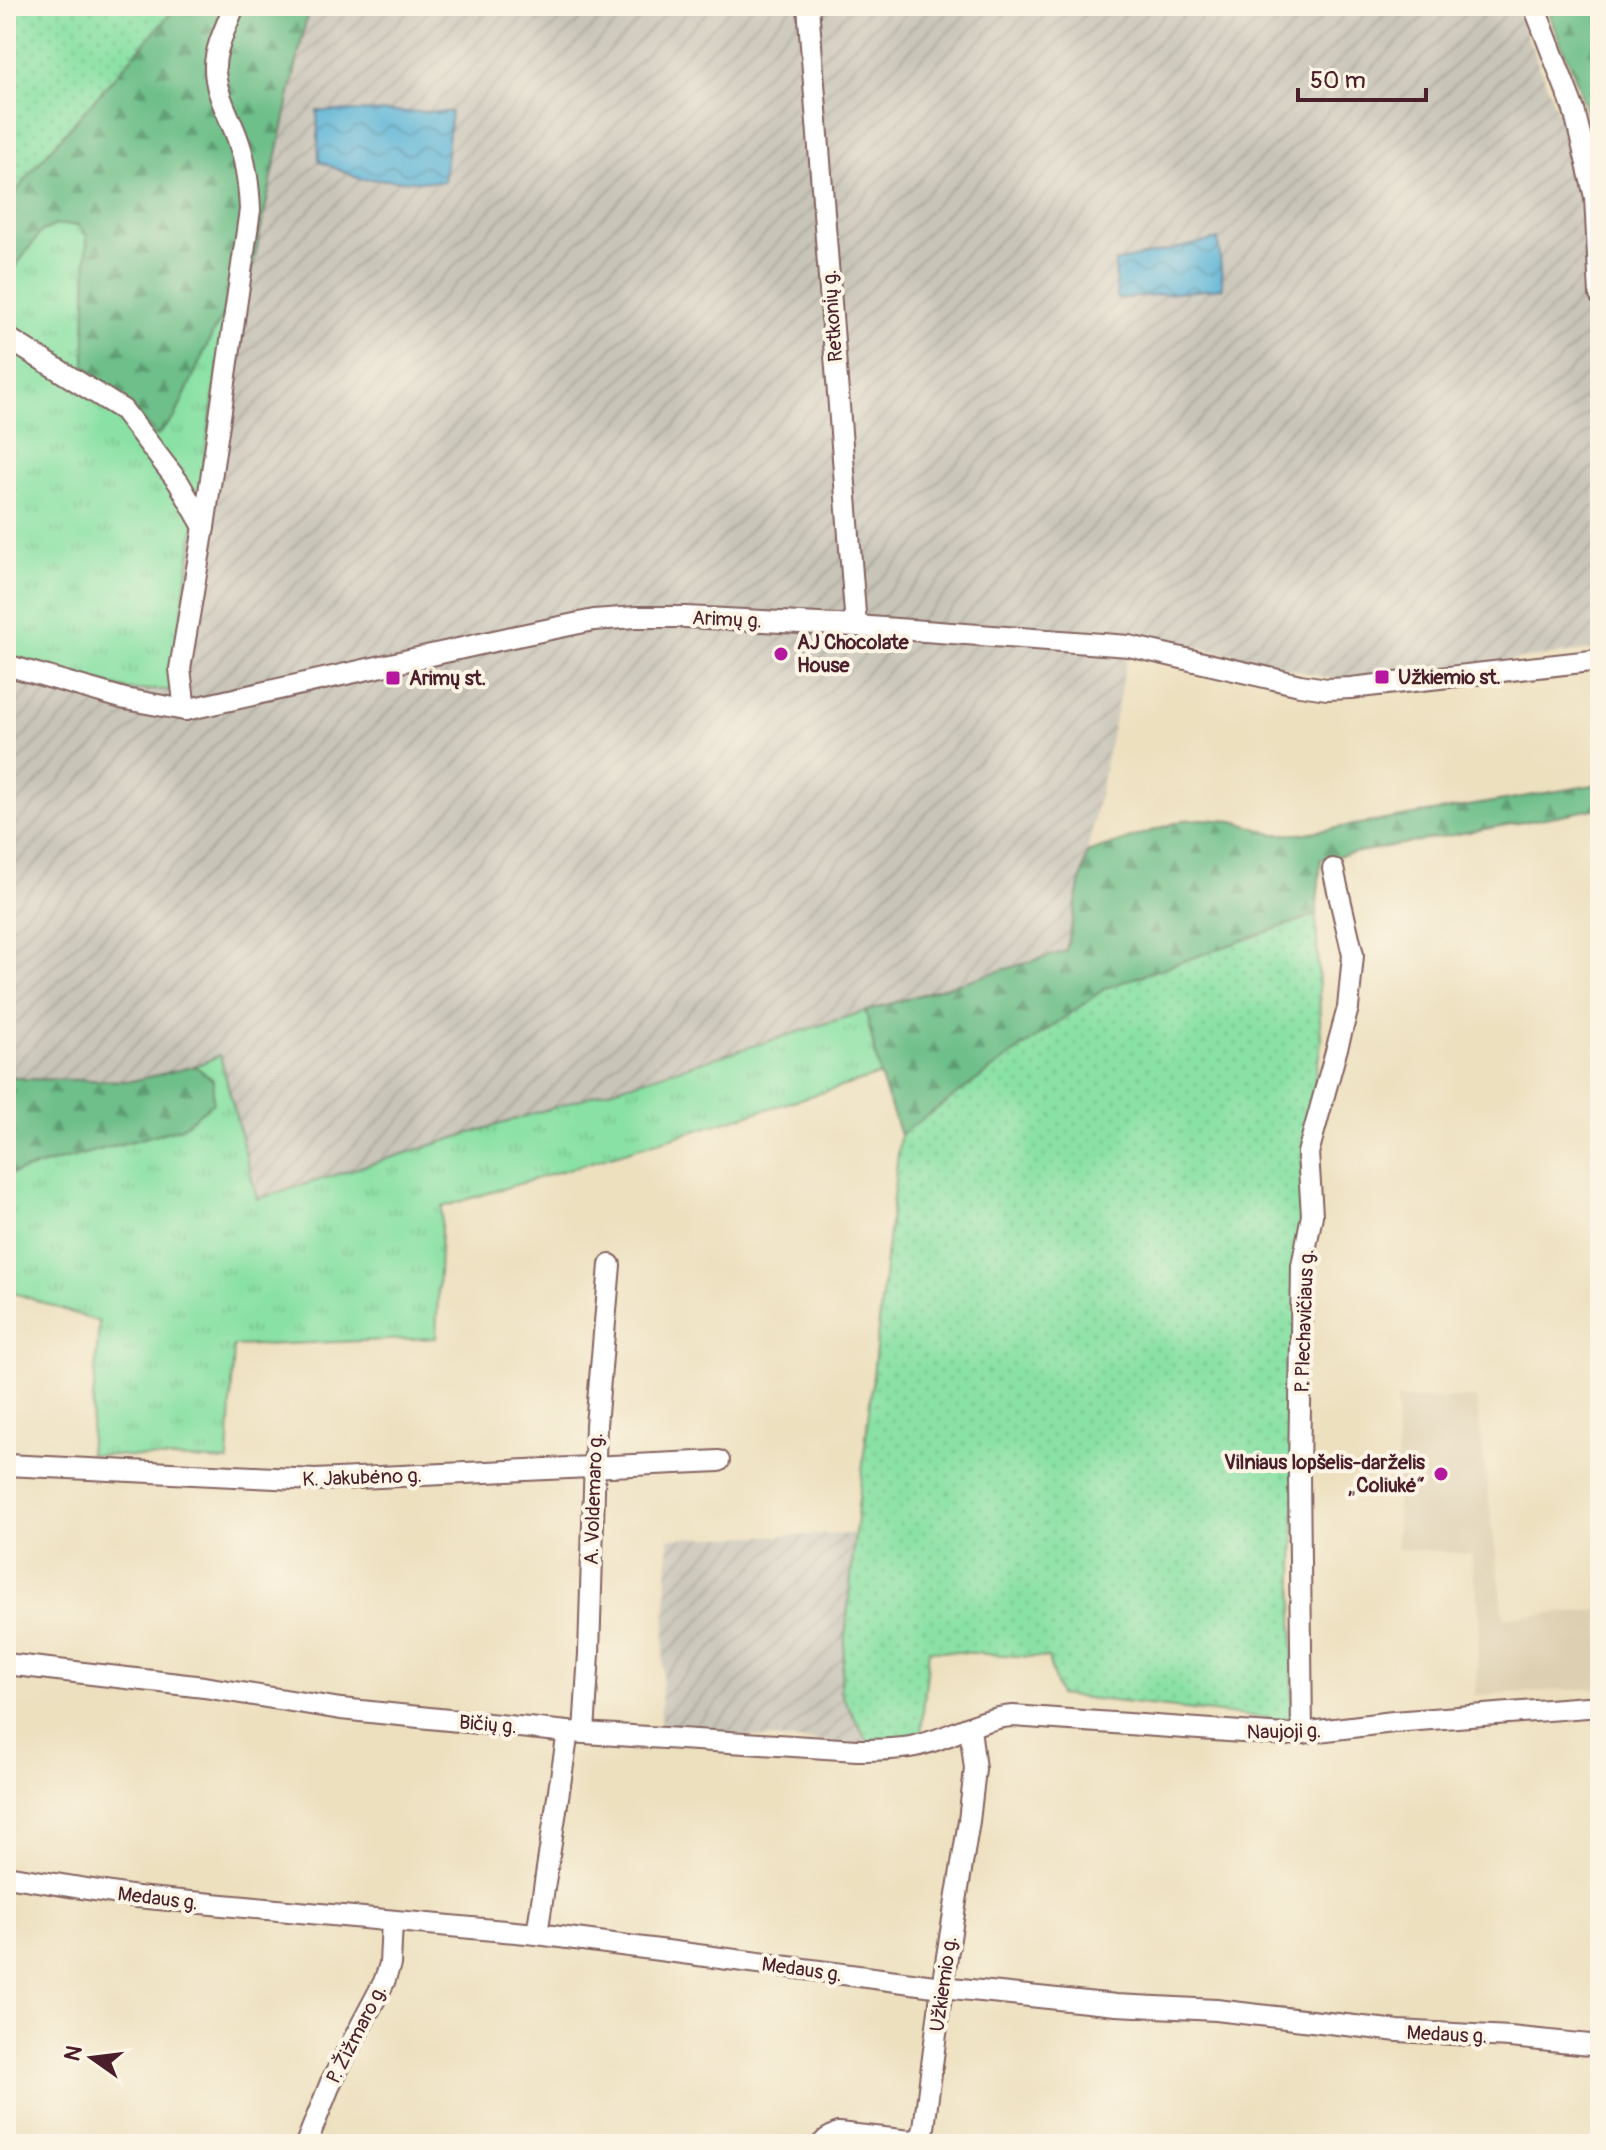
<svg xmlns="http://www.w3.org/2000/svg" width="1606" height="2150" font-family="Pangolin,sans-serif">
<style>
.built{fill:#ddcfb1}
.industrial{fill:url(#industrial-furrows)}
.grass{fill:url(#grass-tufts);stroke:#6a8068;stroke-width:2}
.forest{fill:url(#forest-firs);stroke:#5c6f5a;stroke-width:2}
.garden{fill:url(#garden-dots);stroke:#6a8068;stroke-width:2}
.water{fill:url(#water-waves);stroke:#526a81;stroke-width:2}
.lines{fill:none;stroke-linecap:round;stroke-linejoin:round}
.minor-casing{stroke:#83635f;stroke-width:24}
.minor{stroke:#fff;stroke-width:20}
.poi-dot{fill:#b5179e;stroke:#fcf5e5;stroke-width:3}
.labels{text-anchor:middle;stroke-width:8;stroke-linejoin:round;paint-order:stroke}
.street-label{font-size:20px;fill:#4a1f2b;stroke:#fcf5e5}
.poi-label{font-size:20px;font-weight:bold;fill:#4a1f2b;stroke:#fcf5e5;text-anchor:start}
</style>
<defs>
<pattern id="industrial-furrows" width="10" height="10" patternUnits="userSpaceOnUse" patternTransform="scale(2)"><rect width="10" height="10" fill="#c8c4b8"/><path d="M-1 1l2-2M0 10L10 0M9 11l2-2" fill="none" stroke="#ada89e"/></pattern>
<pattern id="grass-tufts" width="24" height="20" patternUnits="userSpaceOnUse" patternTransform="scale(2)"><rect width="24" height="20" fill="#89e1a5"/><path d="M3 7l-1-3M5 7V3M7 7l1-3M15 17l-1-3M17 17v-4M19 17l1-3" fill="none" stroke="#78c18e"/></pattern>
<pattern id="forest-firs" width="22" height="20" patternUnits="userSpaceOnUse" patternTransform="scale(2)"><rect width="22" height="20" fill="#6ebf8a"/><path d="M5 1l3.5 6h-7zM16 11l3.5 6h-7z" fill="#5c9b71"/></pattern>
<pattern id="garden-dots" width="8" height="8" patternUnits="userSpaceOnUse" patternTransform="scale(2)"><rect width="8" height="8" fill="#89e1a5"/><path d="M2 2h.1M6 6h.1" fill="none" stroke="#78c18e" stroke-width="1.8" stroke-linecap="round"/></pattern>
<pattern id="water-waves" width="16" height="10" patternUnits="userSpaceOnUse" patternTransform="scale(2)"><rect width="16" height="10" fill="#5ab4d7"/><path d="M0 5q4-4 8 0t8 0" fill="none" stroke="#4c92af"/></pattern>
</defs>
<rect width="100%" height="100%" fill="#fcf5e5"/>
<filter id="ink" filterUnits="userSpaceOnUse"><feTurbulence type="fractalNoise" baseFrequency=".0125" numOctaves="2"/><feDisplacementMap in="SourceGraphic" scale="16" xChannelSelector="R" yChannelSelector="G"/><feConvolveMatrix kernelMatrix="1 2 1 2 8 2 1 2 1" color-interpolation-filters="sRGB"/></filter>
<filter id="wash" filterUnits="userSpaceOnUse"><feTurbulence type="fractalNoise" baseFrequency=".006" numOctaves="4" result="noise"/><feDisplacementMap in="SourceGraphic" scale="32" xChannelSelector="R" yChannelSelector="G"/><feGaussianBlur stdDeviation="1.8" result="paint"/><feColorMatrix in="noise" values="0 0 0 0 0 0 0 0 0 0 0 0 0 0 0 0 0 1.4 0 .05"/><feComposite in="paint" operator="in"/></filter>
<g filter="url(#wash)">
<rect width="100%" height="100%" fill="#ede0bf"/>
<path class="built" d="M 1476,1398 L 1504,1617 L 1600,1610 L 1600,1688 L 1475,1695 L 1480,1618 L 1471,1554 L 1397,1549 L 1397,1399 Z"/>
<g class="industrial">
<path d="M 309,6 L 1515,6 L 1574,153 L 1588,205 L 1600,649 L 1354,680 L 1332,679 L 1235,655 L 1132,634 L 1067,951 L 257,1199 L 220,1056 L 195,1066 L 132,1081 L 25,1079 L 6,1075 L 6,654 L 92,681 L 227,310 L 246,297 Z"/>
<path d="M 855,1534 L 840,1692 L 870,1745 L 660,1730 L 669,1538 Z"/>
</g>
<g class="grass">
<path d="M 56,225 L 78,225 L 87,236 L 85,365 L 175,417 L 205,346 L 227,310 L 170,690 L 127,690 L 6,654 L 6,279 L 42,231 Z"/>
<path d="M 866,1011 L 880,1075 L 442,1207 L 436,1338 L 234,1346 L 228,1461 L 89,1454 L 99,1322 L 6,1290 L 6,1175 L 181,1128 L 213,1080 L 195,1066 L 220,1055 L 257,1199 Z"/>
</g>
<g class="forest">
<path d="M 177,6 L 309,6 L 246,298 L 227,310 L 214,330 L 175,417 L 157,436 L 123,400 L 85,365 L 87,236 L 78,225 L 56,225 L 42,231 L 6,279 L 6,205 L 34,168 Z"/>
<path d="M 1547,6 L 1600,6 L 1600,187 C 1594,152 1589,116 1577,82 C 1568,56 1554,33 1547,6 Z"/>
<path d="M 1600,784 L 1600,808 L 1321,859 L 1316,915 L 1106,988 L 900,1135 L 880,1075 L 866,1011 L 1066,951 L 1087,853 L 1184,820 L 1201,819 L 1234,821 L 1273,834 L 1300,834 Z"/>
<path d="M 195,1066 L 213,1080 L 213,1103 L 181,1128 L 6,1175 L 6,1075 L 25,1079 L 132,1081 Z"/>
</g>
<g class="garden">
<path d="M 6,6 L 177,6 L 34,168 L 6,205 Z"/>
<path d="M 1316,915 L 1321,1042 L 1302,1164 L 1306,1195 L 1298,1277 L 1292,1721 L 1059,1695 L 1048,1658 L 929,1650 L 921,1733 L 899,1742 L 870,1745 L 840,1692 L 855,1534 L 900,1135 L 1106,988 Z"/>
</g>
<g class="water">
<path d="M 317,111 L 451,112 L 444,182 L 360,179 L 319,161 Z"/>
<path d="M 1218,239 L 1223,288 L 1117,299 L 1115,262 Z"/>
</g>
</g>
<g filter="url(#ink)">
<g class="lines">
<defs>
<g id="minor">
<path d="M 808,6 L 856,626"/>
<path d="M 1534,6 L 1574,110 L 1595,197 L 1600,295"/>
<path d="M 6,337 L 123,410 L 179,483 L 204,527"/>
<path d="M 6,665 L 125,699 L 185,710 L 512,637 L 594,620 L 636,617 L 686,617 L 856,626 L 1129,646 L 1300,685 L 1327,689 L 1351,688 L 1600,660"/>
<path d="M 185,710 L 180,669 L 204,527 L 250,210 C 249,185 246,161 237,137 C 228,113 214,91 215,65 C 216,46 227,25 234,6"/>
<path d="M 6,1465 L 315,1480 L 719,1461"/>
<path d="M 6,1664 L 204,1687 L 341,1709 L 429,1718 L 568,1732 L 857,1750 C 876,1750 896,1750 915,1746 C 949,1739 979,1718 1013,1716 L 1285,1735 L 1393,1722 L 1600,1706"/>
<path d="M 584,1732 L 589,1654 L 596,1425 L 610,1265"/>
<path d="M 1302,1733 L 1299,1474 L 1302,1266 L 1312,1215 L 1308,1153 L 1348,1008 L 1353,955 L 1333,869"/>
<path d="M 6,1876 L 137,1897 L 537,1934 L 942,1987 L 1116,2005 L 1216,2010 L 1398,2031 L 1510,2037 L 1600,2046"/>
<path d="M 537,1934 L 568,1732"/>
<path d="M 921,2138 L 924,2128 L 942,1987 L 969,1821 L 975,1769 L 970,1728"/>
<path d="M 306,2144 L 331,2082 L 384,1982 L 390,1964 L 392,1921"/>
<path d="M 822,2144 L 827,2139 L 838,2133 L 911,2141 L 921,2138"/>
</g>
</defs>
<use href="#minor" class="minor-casing"/>
<use href="#minor" class="minor"/>
</g>
</g>
<g class="poi-dot">
<circle cx="781" cy="654" r="8"/>
<rect x="1374" y="669" width="16" height="16" rx="4"/>
<rect x="385" y="670" width="16" height="16" rx="4"/>
<circle cx="1441" cy="1474" r="8"/>
</g>
<g class="labels">
<g class="street-label">
<text transform="translate(832 316) rotate(-94)" y="7">Retkonių g.</text>
<text transform="translate(727 619) rotate(3)" y="7">Arimų g.</text>
<text transform="translate(1304 1321) rotate(-88)" y="7">P. Plechavičiaus g.</text>
<text transform="translate(362 1477) rotate(-2)" y="7">K. Jakubėno g.</text>
<text transform="translate(593 1499) rotate(-88)" y="7">A. Voldemaro g.</text>
<text transform="translate(488 1724) rotate(5)" y="7">Bičių g.</text>
<text transform="translate(1284 1731) rotate(-1)" y="7">Naujoji g.</text>
<text transform="translate(158 1898) rotate(7)" y="7">Medaus g.</text>
<text transform="translate(802 1969) rotate(8)" y="7">Medaus g.</text>
<text transform="translate(943 1984) rotate(-82)" y="7">Užkiemio g.</text>
<text transform="translate(356 2034) rotate(-63)" y="7">P. Žižmaro g.</text>
<text transform="translate(1447 2034) rotate(3)" y="7">Medaus g.</text>
</g>
<g class="poi-label">
<text x="797" y="649">AJ Chocolate<tspan x="797" dy="23">House</tspan></text>
<text x="1398" y="684">Užkiemio st.</text>
<text x="409" y="685">Arimų st.</text>
<text x="1425" y="1469" text-anchor="end">Vilniaus lopšelis-darželis<tspan x="1425" dy="23">„Coliukė“</tspan></text>
</g>
</g>
<rect width="1606" height="2150" fill="none" stroke="#fcf5e5" stroke-width="32"/>
<g transform="translate(92 2058) rotate(284)" stroke="#fcf5e5" stroke-width="6" paint-order="stroke">
<path d="M0-6L14 30L0 20L-14 30Z" fill="#4a1f2b"/>
<text y="-12" font-size="22" font-weight="bold" text-anchor="middle" fill="#4a1f2b">N</text>
</g>
<path d="M1298 88v12h128v-12" fill="none" stroke="#4a1f2b" stroke-width="4"/>
<text x="1310" y="88" font-size="24" fill="#4a1f2b" stroke="#fcf5e5" stroke-width="6" paint-order="stroke">50 m</text>
</svg>
